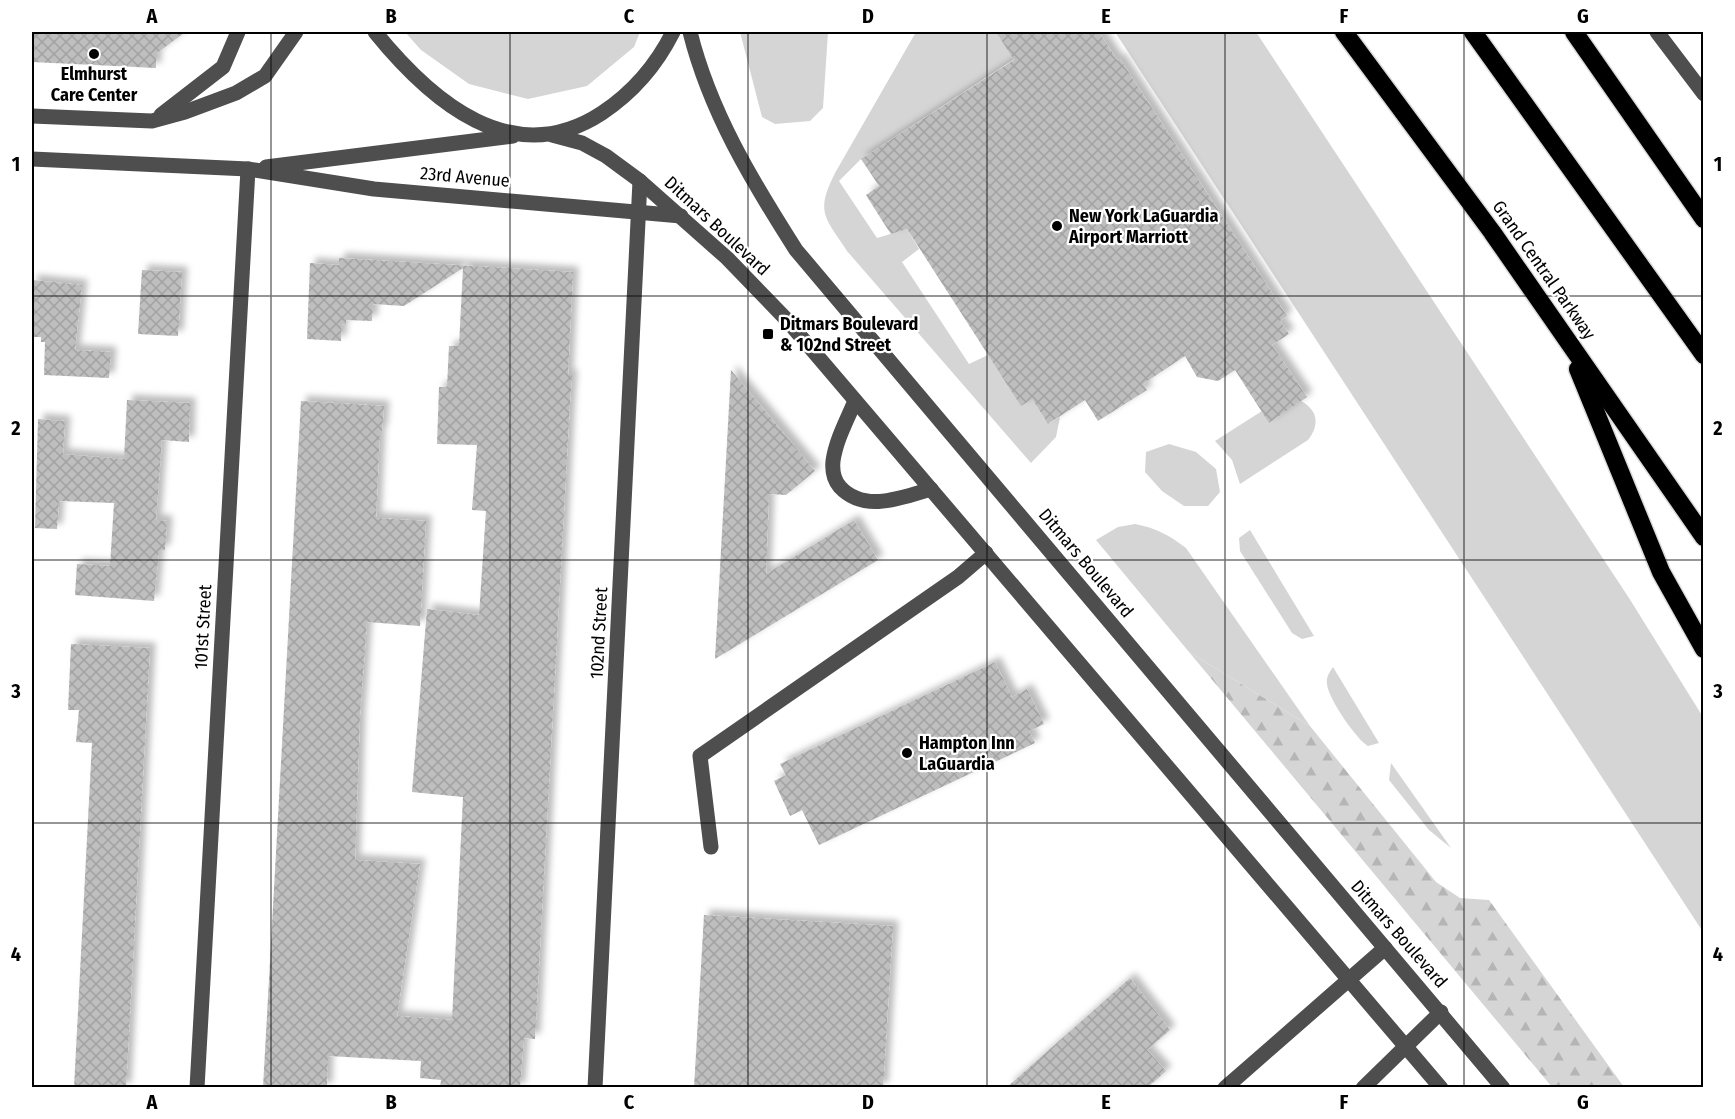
<svg xmlns="http://www.w3.org/2000/svg" width="1735" height="1119" font-family="'Fira Sans Condensed',sans-serif">
<style>
.green{fill:#d5d5d5}
.forest{fill:url(#forest-firs)}
.building{fill:url(#building-cross-hatch);filter:url(#shadow)}
.lines{fill:none;stroke-linecap:round;stroke-linejoin:round}
.highway-casing{stroke:#dbdbdb;stroke-width:21}
.minor{stroke:#4e4e4e;stroke-width:15}
.highway{stroke:#000;stroke-width:18}
.grid{fill:none;stroke:#000;stroke-width:1.5;stroke-opacity:0.55}
.poi-dot{fill:#000;stroke:#fff;stroke-width:2}
.labels{text-anchor:middle;stroke-width:4.5;stroke-linejoin:round;paint-order:stroke}
.poi-label{font-size:18px;font-weight:bold;fill:#000;stroke:#fff;text-anchor:start}
.street-label{font-size:18px;fill:#000;stroke:#fff}
.neatline{fill:none;stroke:#000;stroke-width:2}
.grid-label{font-size:20px;text-anchor:middle;font-weight:bold;fill:#000}
</style>
<defs>
<pattern id="forest-firs" width="22" height="20" patternUnits="userSpaceOnUse" patternTransform="scale(1.5)"><rect width="22" height="20" fill="#d5d5d5"/><path d="M5 1l3.5 6h-7zM16 11l3.5 6h-7z" fill="#b5b5b5"/></pattern>
<pattern id="building-cross-hatch" width="8" height="8" patternUnits="userSpaceOnUse" patternTransform="scale(1.5)"><rect width="8" height="8" fill="#bebebe"/><path d="M0 0l8 8M0 8l8-8" fill="none" stroke="#a2a2a2"/></pattern>
<filter id="shadow"><feDropShadow dx="5.5" dy="-5.5" stdDeviation="3" flood-color="#0004"/></filter>
</defs>
<rect width="100%" height="100%" fill="#fff"/>
<g class="green">
<path d="M 405,32 L 640,32 L 634,47 L 587,86 L 528,99 L 469,84 L 421,50 Z"/>
<path d="M 740,32 L 828,32 L 823,108 L 810,121 L 775,124 L 762,117 Z"/>
<path d="M 916,32 L 996,32 L 1014,59 L 861,159 L 839,181 L 877,238 L 907,229 L 919,249 L 902,262 L 969,364 L 988,355 L 1032,399 L 1048,424 L 1060,417 L 1056,437 L 1031,463 L 847,251 C 825,217 815,213 835,173 Z"/>
<path d="M 1115,32 L 1256,32 L 1629,598 L 1703,717 L 1703,932 Z"/>
<path d="M 1301,401 C 1318,410 1320,425 1308,440 L 1240,484 L 1232,460 L 1215,441 L 1262,411 L 1269,423 Z"/>
<path d="M 1169,444 L 1196,452 L 1216,469 L 1220,492 L 1208,506 L 1184,506 L 1162,491 L 1145,472 L 1146,452 Z"/>
<path d="M 1135,524 C 1156,528 1169,535 1186,548 L 1310,726 L 1189,652 L 1096,540 L 1118,527 Z"/>
<path d="M 1250,530 L 1314,636 L 1302,639 L 1292,633 L 1240,551 L 1239,538 Z"/>
<path d="M 1333,667 L 1379,743 L 1368,746 C 1356,739 1328,698 1327,684 C 1326,677 1329,673 1333,667 Z"/>
<path d="M 1391,763 L 1451,848 L 1429,830 L 1389,780 Z"/>
</g>
<path class="forest" d="M 1189,652 L 1310,726 L 1436,882 L 1460,898 L 1489,900 L 1624,1087 L 1552,1087 Z"/>
<g class="building">
<path d="M 32,32 L 185,32 L 156,54 L 156,68 L 32,62 Z"/>
<path d="M 996,32 L 1099,32 L 1117,60 L 1120,59 L 1287,316 L 1280,321 L 1289,334 L 1272,345 L 1307,397 L 1269,423 L 1235,370 L 1218,381 L 1197,377 L 1185,356 L 1143,384 L 1147,390 L 1098,421 L 1085,400 L 1048,424 L 1032,399 L 1021,406 L 907,229 L 891,234 L 883,222 L 866,195 L 879,186 L 861,159 L 1014,60 Z"/>
<path d="M 339,258 L 573,272 L 568,375 L 572,375 L 570,402 L 535,1039 L 524,1038 L 520,1088 L 440,1088 L 441,1080 L 420,1078 L 421,1061 L 328,1056 L 327,1088 L 263,1088 L 301,401 L 384,406 L 382,431 L 380,431 L 376,518 L 426,521 L 420,626 L 367,622 L 360,715 L 355,860 L 420,864 L 397,1016 L 452,1020 L 463,797 L 412,792 L 427,609 L 479,615 L 486,511 L 472,510 L 477,445 L 437,444 L 439,387 L 447,387 L 449,346 L 459,346 L 463,268 L 404,306 L 373,304 L 372,321 L 346,320 L 346,325 L 342,324 L 341,341 L 307,339 L 310,263 L 339,265 Z"/>
<path d="M 142,270 L 182,272 L 178,336 L 138,334 Z"/>
<path d="M 32,280 L 82,285 L 75,350 L 111,352 L 109,378 L 44,375 L 45,342 L 41,342 L 41,337 L 32,337 Z"/>
<path d="M 731,370 L 815,471 L 786,495 L 769,494 L 766,574 L 854,520 L 878,560 L 715,659 Z"/>
<path d="M 127,400 L 190,403 L 189,442 L 162,440 L 156,520 L 167,521 L 165,550 L 159,550 L 154,601 L 75,595 L 77,564 L 110,566 L 114,503 L 59,501 L 57,529 L 35,528 L 38,419 L 65,421 L 63,454 L 124,459 Z"/>
<path d="M 71,644 L 150,648 L 126,1088 L 74,1088 L 92,743 L 76,742 L 79,710 L 68,710 Z"/>
<path d="M 995,662 L 1012,697 L 1027,689 L 1044,724 L 1029,731 L 1035,743 L 819,845 L 802,810 L 790,816 L 774,781 L 786,775 L 780,764 Z"/>
<path d="M 704,915 L 893,926 L 883,1088 L 694,1088 Z"/>
<path d="M 1130,978 L 1170,1030 L 1147,1050 L 1166,1071 L 1147,1088 L 1006,1088 Z"/>
</g>
<g class="lines">
<defs>
<g id="highway">
<path d="M 1344,32 L 1492,232 L 1704,537"/>
<path d="M 1473,32 L 1704,355"/>
<path d="M 1574,32 L 1704,219"/>
<path d="M 1578,369 L 1661,572 L 1704,649"/>
</g>
</defs>
<use href="#highway" class="highway-casing"/>
<g class="minor">
<path d="M 375,32 C 431,101 512,172 602,113 C 632,93 657,64 673,32"/>
<path d="M 690,32 C 710,112 752,181 796,250 L 1503,1088"/>
<path d="M 1657,32 L 1704,94"/>
<path d="M 161,115 L 223,67 L 238,32"/>
<path d="M 32,116 L 152,121 L 185,112 L 236,93 L 265,76 L 296,32"/>
<path d="M 552,135 L 582,143 L 606,156 L 640,181 L 727,258 L 785,318 L 1441,1088"/>
<path d="M 32,159 L 248,169 L 374,189 L 681,216"/>
<path d="M 266,167 L 513,136"/>
<path d="M 855,401 C 847,420 836,440 833,461 C 832,471 833,479 840,487 C 864,513 901,498 931,489"/>
<path d="M 711,847 L 700,756 L 958,577 L 986,553"/>
<path d="M 197,1088 L 248,169"/>
<path d="M 595,1088 L 640,181"/>
<path d="M 1225,1088 L 1385,948"/>
<path d="M 1363,1088 L 1441,1012"/>
</g>
<use href="#highway" class="highway"/>
</g>
<path class="grid" d="M 271,32 L 271,1088M 510,32 L 510,1088M 748,32 L 748,1088M 987,32 L 987,1088M 1225,32 L 1225,1088M 1464,32 L 1464,1088M 32,296 L 1704,296M 32,560 L 1704,560M 32,823 L 1704,823"/>
<g class="poi-dot">
<circle cx="94" cy="54" r="6"/>
<circle cx="1057" cy="226" r="6"/>
<rect x="762" y="328" width="12" height="12" rx="3"/>
<circle cx="907" cy="753" r="6"/>
</g>
<g class="labels">
<g class="poi-label">
<text x="94" y="80" text-anchor="middle">Elmhurst<tspan x="94" dy="21">Care Center</tspan></text>
<text x="1069" y="222">New York LaGuardia<tspan x="1069" dy="21">Airport Marriott</tspan></text>
<text x="780" y="330">Ditmars Boulevard<tspan x="780" dy="21">&amp; 102nd Street</tspan></text>
<text x="919" y="749">Hampton Inn<tspan x="919" dy="21">LaGuardia</tspan></text>
</g>
<g class="street-label">
<text transform="translate(465 177) rotate(5)" y="6">23rd Avenue</text>
<text transform="translate(717 226) rotate(43)" y="6">Ditmars Boulevard</text>
<text transform="translate(1544 270) rotate(55)" y="6">Grand Central Parkway</text>
<text transform="translate(1086 563) rotate(50)" y="6">Ditmars Boulevard</text>
<text transform="translate(203 627) rotate(-87)" y="6">101st Street</text>
<text transform="translate(599 633) rotate(-87)" y="6">102nd Street</text>
<text transform="translate(1399 934) rotate(49)" y="6">Ditmars Boulevard</text>
</g>
</g>
<rect width="1735" height="1119" fill="none" stroke="#ffffff" stroke-width="66"/>
<rect x="33" y="33" width="1669" height="1053" class="neatline"/>
<g class="grid-label">
<text x="152" y="23">A</text>
<text x="391" y="23">B</text>
<text x="629" y="23">C</text>
<text x="868" y="23">D</text>
<text x="1106" y="23">E</text>
<text x="1344" y="23">F</text>
<text x="1583" y="23">G</text>
<text x="16" y="171">1</text>
<text x="1718" y="171">1</text>
<text x="16" y="435">2</text>
<text x="1718" y="435">2</text>
<text x="16" y="698">3</text>
<text x="1718" y="698">3</text>
<text x="16" y="961">4</text>
<text x="1718" y="961">4</text>
<text x="152" y="1109">A</text>
<text x="391" y="1109">B</text>
<text x="629" y="1109">C</text>
<text x="868" y="1109">D</text>
<text x="1106" y="1109">E</text>
<text x="1344" y="1109">F</text>
<text x="1583" y="1109">G</text>
</g>
</svg>
